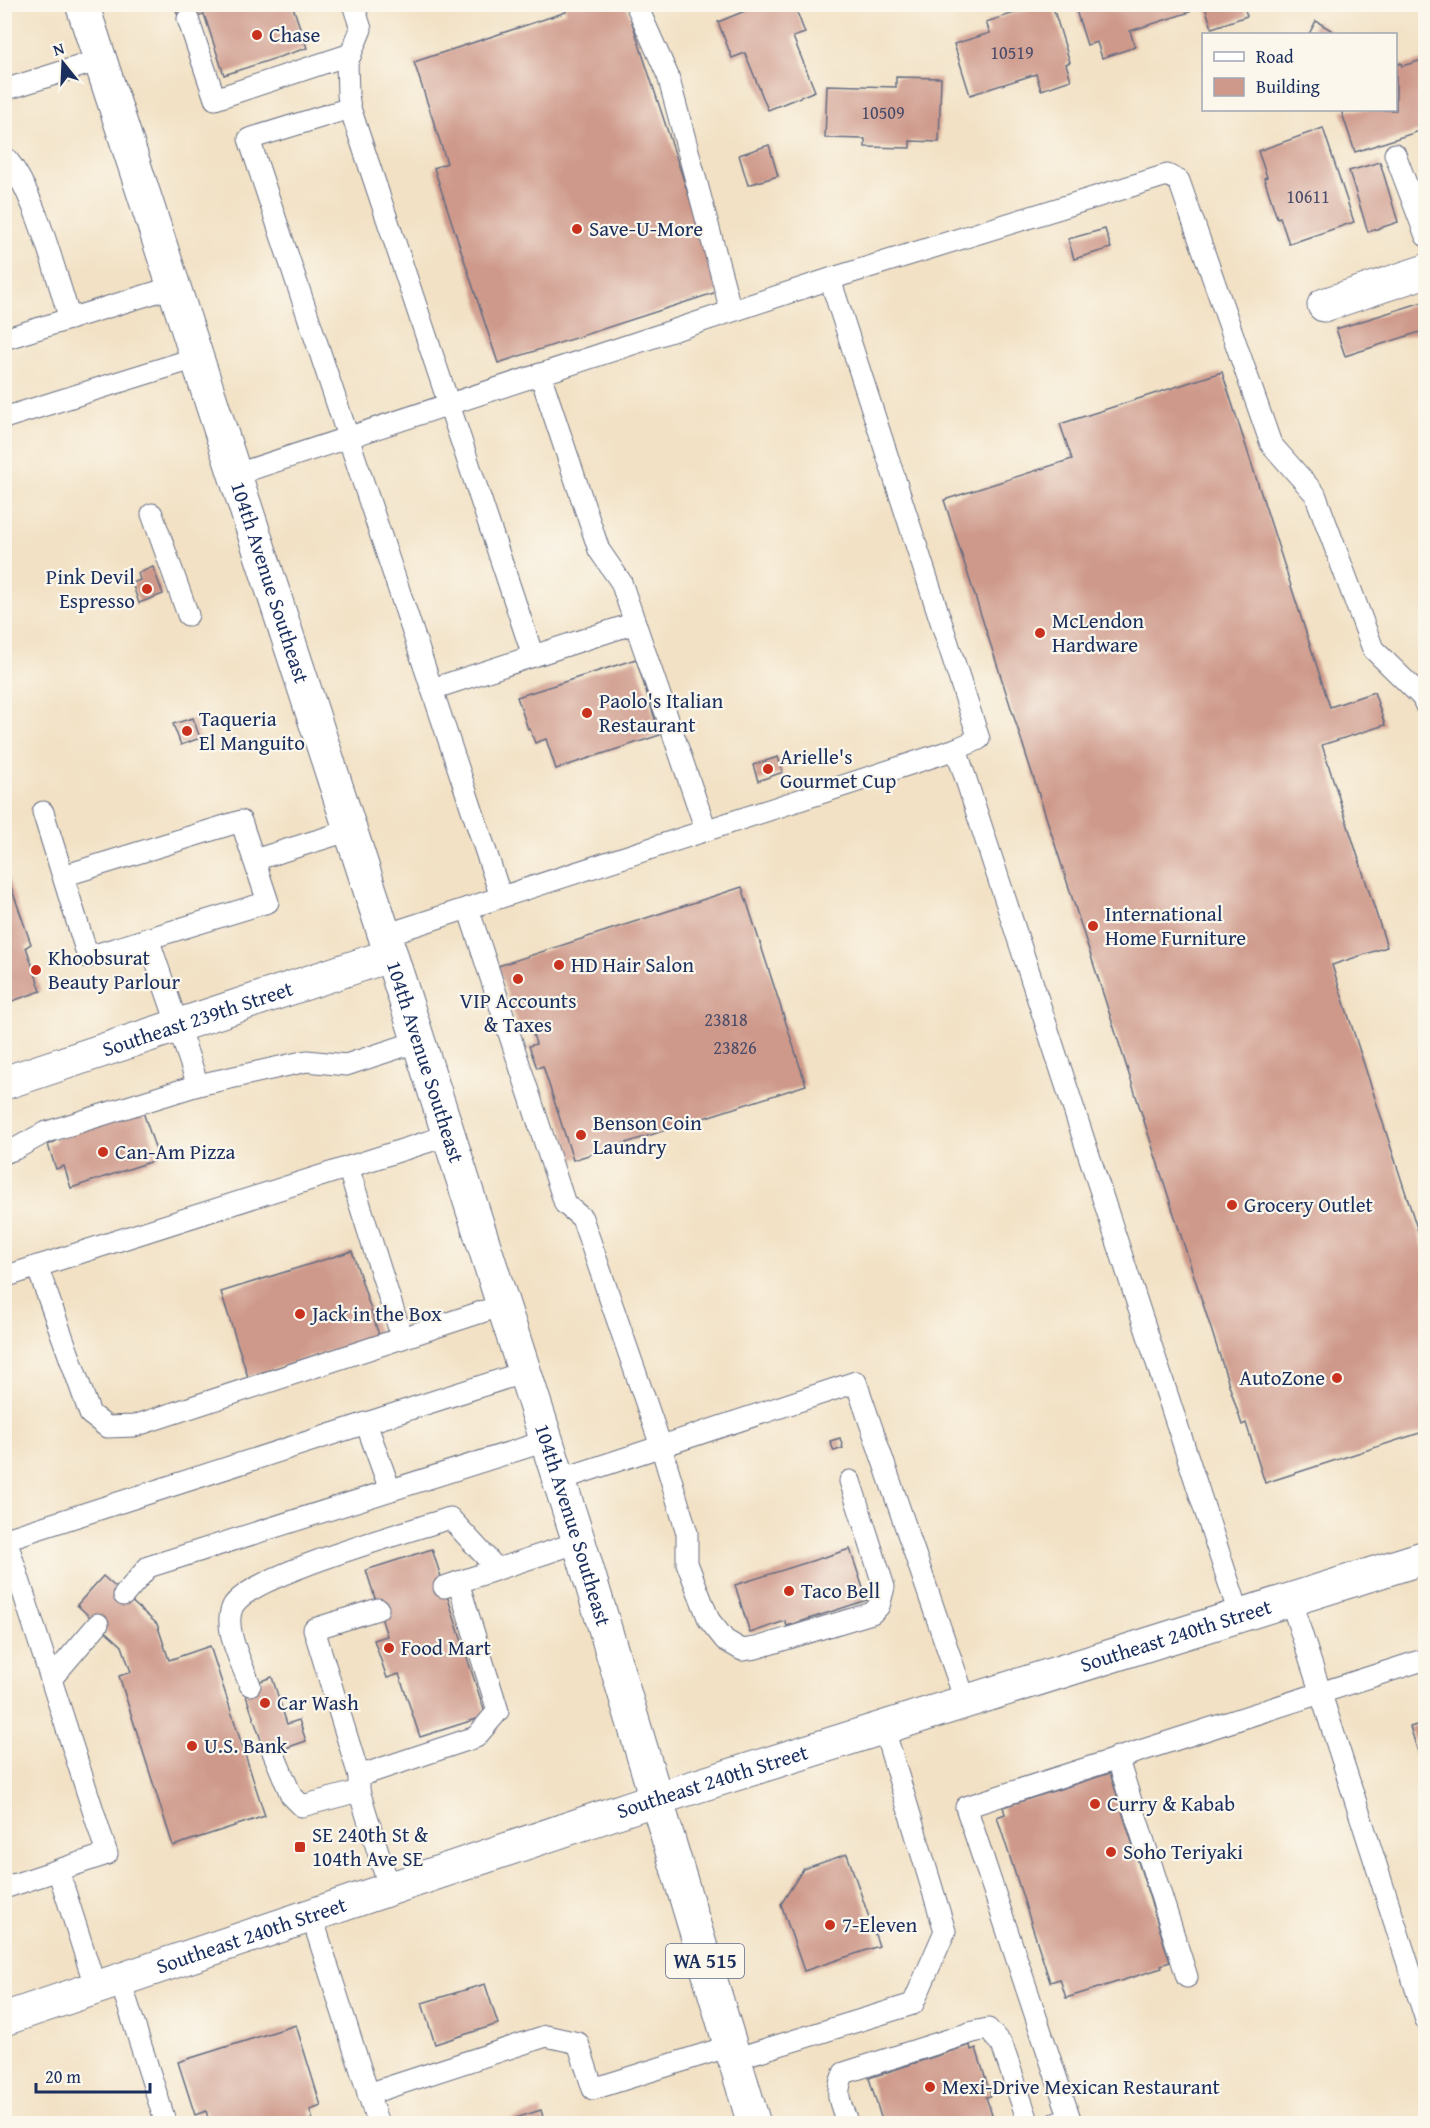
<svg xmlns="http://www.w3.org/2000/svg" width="1430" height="2128" font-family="'Gentium Book Plus',serif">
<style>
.building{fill:#ce998a}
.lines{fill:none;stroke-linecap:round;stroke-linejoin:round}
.service-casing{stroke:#666d82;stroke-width:23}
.minor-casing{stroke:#666d82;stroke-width:35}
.secondary-casing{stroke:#666d82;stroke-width:35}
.primary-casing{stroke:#666d82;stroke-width:35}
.service{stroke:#fff;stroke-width:21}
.minor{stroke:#fff;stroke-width:33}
.secondary{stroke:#fff;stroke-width:33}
.primary{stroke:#fff;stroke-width:33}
.poi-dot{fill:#c8321e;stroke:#fbf7ec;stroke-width:2}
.labels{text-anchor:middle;stroke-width:4.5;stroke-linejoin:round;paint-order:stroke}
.number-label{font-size:18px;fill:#484a69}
.shield{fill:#fbf7ec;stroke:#5e6b89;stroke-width:1.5}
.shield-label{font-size:20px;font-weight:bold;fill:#1b2f5e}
.poi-label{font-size:21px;fill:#1b2f5e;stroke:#fbf7ec;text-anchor:start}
.street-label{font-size:21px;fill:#1b2f5e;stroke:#fbf7ec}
</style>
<rect width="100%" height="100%" fill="#fbf7ec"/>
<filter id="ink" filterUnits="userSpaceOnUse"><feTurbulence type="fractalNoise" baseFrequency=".0167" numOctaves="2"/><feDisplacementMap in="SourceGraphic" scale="12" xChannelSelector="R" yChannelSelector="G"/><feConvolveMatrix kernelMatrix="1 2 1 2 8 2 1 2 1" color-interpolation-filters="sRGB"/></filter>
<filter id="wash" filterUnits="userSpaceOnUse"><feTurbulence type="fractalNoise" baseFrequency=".008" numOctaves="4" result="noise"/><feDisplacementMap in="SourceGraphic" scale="24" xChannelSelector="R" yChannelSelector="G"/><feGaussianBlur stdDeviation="1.35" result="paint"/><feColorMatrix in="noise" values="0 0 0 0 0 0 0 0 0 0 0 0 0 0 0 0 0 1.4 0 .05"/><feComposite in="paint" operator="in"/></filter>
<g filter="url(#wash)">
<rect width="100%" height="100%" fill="#f2e1c4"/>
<g id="blocks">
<g class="building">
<path d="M 174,4 L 292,4 L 307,48 L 224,75 L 204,14 L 180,22 Z"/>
<path d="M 564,4 L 626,4 L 720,291 L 498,363 L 434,168 L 447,163 L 414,62 L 566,12 Z"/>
<path d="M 762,4 L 794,4 L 805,33 L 793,37 L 815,91 L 768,110 L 745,53 L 732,58 L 718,22 Z"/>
<path d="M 1043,4 L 1052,4 L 1070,62 L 1066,64 L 1071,80 L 1041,90 L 1036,74 L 970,95 L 954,44 L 990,33 L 986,22 Z"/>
<path d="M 1074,4 L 1188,4 L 1190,12 L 1130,31 L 1135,47 L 1102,58 L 1097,42 L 1087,45 Z"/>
<path d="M 1204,4 L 1243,4 L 1247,16 L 1212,28 Z"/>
<path d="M 1316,21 L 1331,30 L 1329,34 L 1309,34 Z"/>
<path d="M 1426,59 L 1426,129 L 1355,152 L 1341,110 L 1396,110 L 1396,65 L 1401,63 L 1402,66 Z"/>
<path d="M 896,77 L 941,78 L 939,142 L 910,141 L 910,148 L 865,147 L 865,139 L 825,138 L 827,85 L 896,87 Z"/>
<path d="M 1323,128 L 1354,222 L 1289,244 L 1280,217 L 1277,218 L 1264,178 L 1267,177 L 1258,151 Z"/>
<path d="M 769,145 L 778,176 L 748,185 L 739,155 Z"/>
<path d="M 1380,162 L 1398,222 L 1368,232 L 1349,171 Z"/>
<path d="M 1105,229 L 1111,248 L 1074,259 L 1068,239 Z"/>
<path d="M 1426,301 L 1426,330 L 1345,356 L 1336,329 Z"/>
<path d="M 1222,372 L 1330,707 L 1374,692 L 1385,725 L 1322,745 L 1387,947 L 1332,965 L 1426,1256 L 1426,1431 L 1265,1483 L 1246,1423 L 1242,1425 L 944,500 L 1072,459 L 1060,424 Z"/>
<path d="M 153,567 L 163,594 L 139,603 L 132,583 L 140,580 L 138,573 Z"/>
<path d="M 636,659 L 660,735 L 556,769 L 546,739 L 535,743 L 530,729 L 528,729 L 517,697 Z"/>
<path d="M 193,718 L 200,738 L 181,745 L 173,724 Z"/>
<path d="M 778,757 L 783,772 L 758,781 L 753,765 Z"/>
<path d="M 4,867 L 31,944 L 26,947 L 41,991 L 4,1004 Z"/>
<path d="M 742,887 L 806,1085 L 573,1160 L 543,1066 L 537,1068 L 529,1046 L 536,1044 L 529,1021 L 517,1025 L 498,966 Z"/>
<path d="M 142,1109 L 159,1159 L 71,1188 L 64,1166 L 56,1169 L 48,1145 L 56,1141 L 55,1138 Z"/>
<path d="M 352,1251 L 379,1335 L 248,1377 L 221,1292 Z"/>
<path d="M 840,1438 L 843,1448 L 834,1451 L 830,1441 Z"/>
<path d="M 432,1549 L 486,1716 L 420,1737 L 399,1674 L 387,1678 L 374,1640 L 387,1636 L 366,1570 Z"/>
<path d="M 850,1549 L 867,1600 L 787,1626 L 785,1621 L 750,1633 L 735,1585 Z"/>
<path d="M 103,1576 L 157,1624 L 169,1660 L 210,1646 L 265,1816 L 173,1846 L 119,1676 L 131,1672 L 122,1646 L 77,1605 Z"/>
<path d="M 272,1677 L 287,1724 L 299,1720 L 306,1741 L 266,1755 L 243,1687 Z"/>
<path d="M 1426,1722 L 1426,1773 L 1425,1773 L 1410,1727 Z"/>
<path d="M 1110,1773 L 1170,1962 L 1161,1965 L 1162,1968 L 1066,1998 L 1060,1979 L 1050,1982 L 997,1817 L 1005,1814 L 1003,1807 Z"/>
<path d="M 847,1854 L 879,1946 L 804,1971 L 781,1904 L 803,1869 Z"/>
<path d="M 485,1984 L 498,2024 L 435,2044 L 422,2003 Z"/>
<path d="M 296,2025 L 321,2106 L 310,2110 L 314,2124 L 210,2124 L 206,2111 L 195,2115 L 178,2062 Z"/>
<path d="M 970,2045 L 971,2050 L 976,2048 L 991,2096 L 986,2097 L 993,2118 L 977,2124 L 883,2124 L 869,2078 Z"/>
<path d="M 541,2110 L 545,2124 L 500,2124 L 500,2123 Z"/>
</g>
</g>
</g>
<g filter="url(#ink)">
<use href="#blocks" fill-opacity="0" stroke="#666d82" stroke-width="1.5"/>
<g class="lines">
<defs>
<g id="service">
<path d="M 636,4 L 668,76 L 731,311"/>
<path d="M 188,19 L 215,99 L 351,54"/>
<path d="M 4,90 L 100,60"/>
<path d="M 350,108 L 348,95 L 347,63 L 361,29 L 353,4"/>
<path d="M 1395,154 L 1426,236"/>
<path d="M 4,156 C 34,187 56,276 70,319"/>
<path d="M 830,279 L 1167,175 L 1179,181 L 1271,444 L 1315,494 L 1373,649 L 1422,697 L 1426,706"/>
<path d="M 4,339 L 173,287"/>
<path d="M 540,374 L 599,550 L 621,582 L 706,830"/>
<path d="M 4,418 L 196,358"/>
<path d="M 234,475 L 830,279 L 979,739 L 956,749"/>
<path d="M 152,514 L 188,615"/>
<path d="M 432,689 L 635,623"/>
<path d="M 43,812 L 88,957 L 268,902 L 241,821 L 63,876"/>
<path d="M 254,860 L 351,830"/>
<path d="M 501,897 L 249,139 L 350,108 L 533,656"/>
<path d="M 468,908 L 565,1204 L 582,1218 L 661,1446 L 687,1533 L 687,1563 L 709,1620 L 725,1640 L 742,1650 L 756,1648 L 872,1613 L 879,1606 L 884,1587 L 850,1481"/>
<path d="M 385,935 L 956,749 L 1240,1617"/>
<path d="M 148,938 L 198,1085"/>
<path d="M 4,1153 L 15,1149 L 44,1133 L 198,1085 L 307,1061 L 346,1065 L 419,1041"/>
<path d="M 348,1167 L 402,1338"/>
<path d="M 37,1266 L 90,1414 L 107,1427 L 134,1426 L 503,1305"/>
<path d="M 4,1277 L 449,1135"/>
<path d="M 366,1423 L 390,1490"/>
<path d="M 559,1480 L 856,1382 L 966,1703"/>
<path d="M 444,1587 L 579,1542"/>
<path d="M 124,1595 L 148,1567 L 546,1441"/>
<path d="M 1291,1601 L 1426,2020"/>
<path d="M 378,1609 L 314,1629 L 359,1776 L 359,1791 L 390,1890"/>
<path d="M 51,1679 L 98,1624"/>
<path d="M 250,1685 C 242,1664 222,1627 233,1606 C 250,1575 411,1531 450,1518 L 497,1569"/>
<path d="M 273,1752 L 291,1795 L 302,1806 L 359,1791"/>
<path d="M 1117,1757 L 1187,1977"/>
<path d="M 359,1776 L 476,1737 L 498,1711 L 458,1582"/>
<path d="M 58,1870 L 96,1989"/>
<path d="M 4,1888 L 107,1854 L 6,1539 L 525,1372"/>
<path d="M 312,1917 L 378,2124"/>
<path d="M 120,1980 L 166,2124"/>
<path d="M 734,2059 L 913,2004 L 945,1931 L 884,1729"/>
<path d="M 368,2094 L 546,2036 L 578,2043 L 593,2089 L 730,2046"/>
<path d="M 848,2124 C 840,2103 834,2094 844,2073 L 973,2032 L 988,2029 L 1002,2045 L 1029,2124"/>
<path d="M 1055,2124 L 1070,2119 L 966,1807 L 1426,1659"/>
</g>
<g id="minor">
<path d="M 1324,305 L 1426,271"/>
<path id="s1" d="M 4,1083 L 391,955"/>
</g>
<g id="secondary">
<path id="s2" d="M 4,2019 L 656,1799 L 1426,1557"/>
</g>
<g id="primary">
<path id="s3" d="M 82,4 L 391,955 L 579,1542 L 754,2124"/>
</g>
</defs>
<use href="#service" class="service-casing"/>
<use href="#minor" class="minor-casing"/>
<use href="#secondary" class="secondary-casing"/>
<use href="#primary" class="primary-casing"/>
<use href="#service" class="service"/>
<use href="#minor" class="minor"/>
<use href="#secondary" class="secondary"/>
<use href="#primary" class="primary"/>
</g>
</g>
<g class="poi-dot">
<circle cx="257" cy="35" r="6"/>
<circle cx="577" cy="229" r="6"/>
<circle cx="147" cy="589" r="6"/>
<circle cx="1040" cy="633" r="6"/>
<circle cx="587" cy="713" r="6"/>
<circle cx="187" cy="731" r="6"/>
<circle cx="768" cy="769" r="6"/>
<circle cx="1093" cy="926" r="6"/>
<circle cx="559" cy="965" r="6"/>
<circle cx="36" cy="970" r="6"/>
<circle cx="518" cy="979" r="6"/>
<circle cx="581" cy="1135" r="6"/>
<circle cx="103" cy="1152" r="6"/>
<circle cx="1232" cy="1205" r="6"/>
<circle cx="300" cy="1314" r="6"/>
<circle cx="1337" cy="1378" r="6"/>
<circle cx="789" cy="1591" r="6"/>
<circle cx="389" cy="1648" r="6"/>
<circle cx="265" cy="1703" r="6"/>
<circle cx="192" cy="1746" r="6"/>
<circle cx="1095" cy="1804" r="6"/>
<rect x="294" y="1841" width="12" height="12" rx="3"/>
<circle cx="1111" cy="1852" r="6"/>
<circle cx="830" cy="1925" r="6"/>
<circle cx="930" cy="2087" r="6"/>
</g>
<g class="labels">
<g class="number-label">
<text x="1012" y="59">10519</text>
<text x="883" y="119">10509</text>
<text x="1308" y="203">10611</text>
<text x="726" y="1026">23818</text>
<text x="735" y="1054">23826</text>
</g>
<rect class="shield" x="666" y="1944" width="78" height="34" rx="4.5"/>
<g class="shield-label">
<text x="705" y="1968">WA 515</text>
</g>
<g class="poi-label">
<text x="269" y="42">Chase</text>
<text x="589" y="236">Save-U-More</text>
<text x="135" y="584" text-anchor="end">Pink Devil<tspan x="135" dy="24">Espresso</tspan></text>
<text x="1052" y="628">McLendon<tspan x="1052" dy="24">Hardware</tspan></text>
<text x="599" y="708">Paolo's Italian<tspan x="599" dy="24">Restaurant</tspan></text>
<text x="199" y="726">Taqueria<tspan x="199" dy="24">El Manguito</tspan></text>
<text x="780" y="764">Arielle's<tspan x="780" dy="24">Gourmet Cup</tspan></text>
<text x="1105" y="921">International<tspan x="1105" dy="24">Home Furniture</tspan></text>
<text x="48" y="965">Khoobsurat<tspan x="48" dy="24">Beauty Parlour</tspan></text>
<text x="571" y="972">HD Hair Salon</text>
<text x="518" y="1008" text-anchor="middle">VIP Accounts<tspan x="518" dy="24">&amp; Taxes</tspan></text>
<text x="593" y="1130">Benson Coin<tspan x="593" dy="24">Laundry</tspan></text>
<text x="115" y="1159">Can-Am Pizza</text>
<text x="1244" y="1212">Grocery Outlet</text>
<text x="312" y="1321">Jack in the Box</text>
<text x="1325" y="1385" text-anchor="end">AutoZone</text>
<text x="801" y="1598">Taco Bell</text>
<text x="401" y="1655">Food Mart</text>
<text x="277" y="1710">Car Wash</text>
<text x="204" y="1753">U.S. Bank</text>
<text x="1107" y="1811">Curry &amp; Kabab</text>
<text x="312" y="1842">SE 240th St &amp;<tspan x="312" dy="24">104th Ave SE</tspan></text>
<text x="1123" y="1859">Soho Teriyaki</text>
<text x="842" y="1932">7-Eleven</text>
<text x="942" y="2094">Mexi-Drive Mexican Restaurant</text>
</g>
<g class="street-label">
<text dy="7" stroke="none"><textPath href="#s3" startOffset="608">104th Avenue Southeast</textPath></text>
<text dy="7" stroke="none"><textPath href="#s1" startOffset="204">Southeast 239th Street</textPath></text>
<text dy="7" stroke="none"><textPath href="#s3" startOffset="1112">104th Avenue Southeast</textPath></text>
<text dy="7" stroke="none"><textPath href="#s3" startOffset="1598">104th Avenue Southeast</textPath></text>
<text dy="7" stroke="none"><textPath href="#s2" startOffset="1233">Southeast 240th Street</textPath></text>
<text dy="7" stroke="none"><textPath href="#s2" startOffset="747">Southeast 240th Street</textPath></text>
<text dy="7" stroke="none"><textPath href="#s2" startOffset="261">Southeast 240th Street</textPath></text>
</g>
</g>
<rect width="1430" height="2128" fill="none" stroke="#fbf7ec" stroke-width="24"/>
<rect x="1202" y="33" width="195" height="78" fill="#fbf7ec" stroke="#a1a7b3" stroke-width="1.5"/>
<rect x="1214" y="52" width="30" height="9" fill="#ffffff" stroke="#a1a7b3" stroke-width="1.5"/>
<text x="1256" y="63" font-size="18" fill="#1b2f5e">Road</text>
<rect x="1214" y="78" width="30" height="18" fill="#ce998a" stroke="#a1a7b3" stroke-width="1.5"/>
<text x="1256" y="93" font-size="18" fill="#1b2f5e">Building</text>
<g transform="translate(63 63) rotate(342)" stroke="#fbf7ec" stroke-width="4.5" paint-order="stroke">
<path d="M0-4.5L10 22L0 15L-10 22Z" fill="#1b2f5e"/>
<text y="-9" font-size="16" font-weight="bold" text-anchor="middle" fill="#1b2f5e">N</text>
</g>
<path d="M36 2083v9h114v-9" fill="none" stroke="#1b2f5e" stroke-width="3"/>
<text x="45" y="2083" font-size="18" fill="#1b2f5e" stroke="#fbf7ec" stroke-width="4.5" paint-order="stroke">20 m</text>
</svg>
